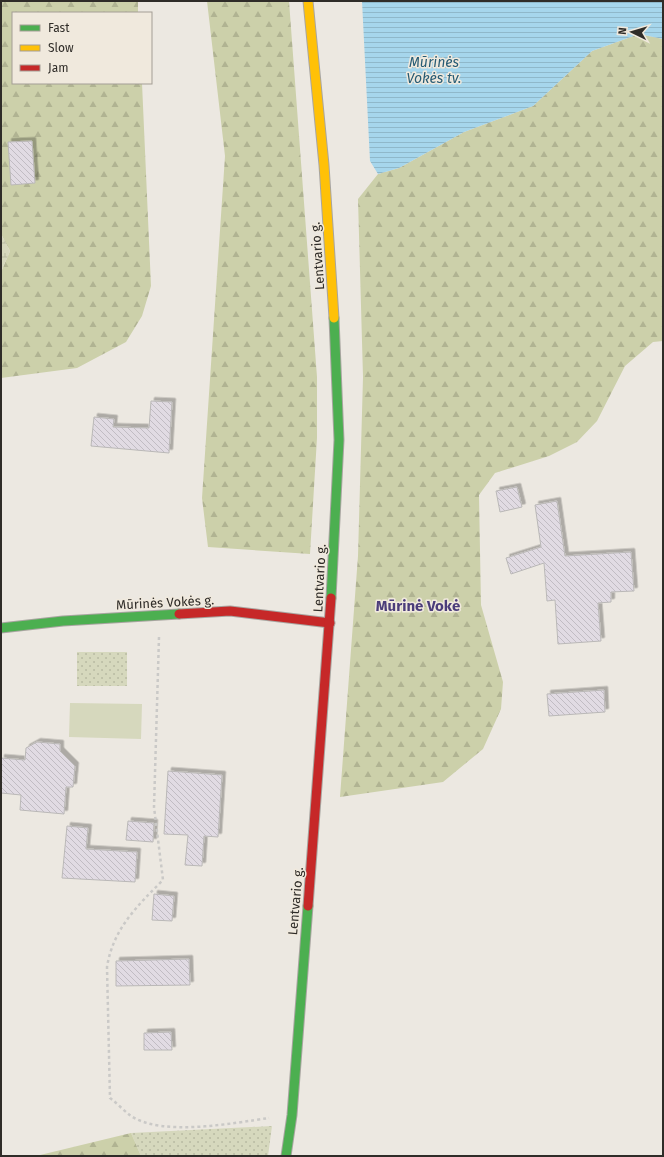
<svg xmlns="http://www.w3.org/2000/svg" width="664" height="1157" font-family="'Fira Sans',sans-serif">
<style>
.grass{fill:url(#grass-dots)}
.forest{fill:url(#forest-firs)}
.wetland{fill:url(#wetland-marsh)}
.pitch{fill:#d6d8bd}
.water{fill:url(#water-rules)}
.building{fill:url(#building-back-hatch);stroke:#bab8b7;filter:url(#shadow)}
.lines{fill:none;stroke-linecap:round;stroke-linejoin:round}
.fast-casing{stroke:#a8a5a0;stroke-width:11}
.slow-casing{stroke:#a8a5a0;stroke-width:11}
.jam-casing{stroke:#a8a5a0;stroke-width:11}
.path{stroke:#cac9c7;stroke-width:2.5;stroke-dasharray:3 3;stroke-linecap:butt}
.fast{stroke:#4caf50;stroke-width:9}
.slow{stroke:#ffc107;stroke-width:9}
.jam{stroke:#c62828;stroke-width:9}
.labels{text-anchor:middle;stroke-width:3;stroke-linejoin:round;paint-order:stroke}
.street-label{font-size:13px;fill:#2f2c28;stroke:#f0e9dd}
.water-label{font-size:14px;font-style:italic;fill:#265b74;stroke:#f0e9dd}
.quarter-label{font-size:15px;font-weight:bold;fill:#4b3d7a;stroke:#f0e9dd}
</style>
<defs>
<pattern id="grass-dots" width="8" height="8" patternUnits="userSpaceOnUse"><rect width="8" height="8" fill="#d6d8bd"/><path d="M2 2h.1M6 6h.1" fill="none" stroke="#b8baa2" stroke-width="1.8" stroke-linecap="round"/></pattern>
<pattern id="forest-firs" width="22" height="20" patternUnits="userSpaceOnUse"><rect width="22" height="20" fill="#ccd0aa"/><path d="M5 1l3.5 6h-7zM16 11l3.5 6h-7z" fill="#b0b392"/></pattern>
<pattern id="wetland-marsh" width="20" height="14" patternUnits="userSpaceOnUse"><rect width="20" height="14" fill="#d6d8bd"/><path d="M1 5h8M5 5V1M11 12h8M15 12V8" fill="none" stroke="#b8baa2"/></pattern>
<pattern id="water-rules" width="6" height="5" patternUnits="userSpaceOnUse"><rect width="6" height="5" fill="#a6d6ec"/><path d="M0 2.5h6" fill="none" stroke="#8fb8ca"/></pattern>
<pattern id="building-back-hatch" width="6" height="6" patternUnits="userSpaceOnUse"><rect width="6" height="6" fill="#e1dbe3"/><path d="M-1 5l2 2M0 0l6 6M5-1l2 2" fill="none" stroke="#c1bcc3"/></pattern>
<filter id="shadow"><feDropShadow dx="3.5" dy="-3.5" stdDeviation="0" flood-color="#0004"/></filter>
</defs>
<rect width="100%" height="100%" fill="#ece8e1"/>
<g class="grass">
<rect x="77" y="652" width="50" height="34"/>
<path d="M 272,1126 L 268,1156 L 141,1156 L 131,1133 Z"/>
</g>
<g class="forest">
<path d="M 1,1 L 138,1 L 138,13 L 13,13 L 13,83 L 142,83 L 151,286 L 142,316 L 126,342 L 77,368 L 1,378 L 1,272 L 10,251 L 1,234 Z"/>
<path d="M 207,1 L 289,1 L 317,377 L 317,438 L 310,554 L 208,547 L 202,498 L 225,156 Z"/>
<path d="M 639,34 L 663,39 L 663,341 L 653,342 L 625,366 L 597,421 L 577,442 L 549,456 L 495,473 L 479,495 L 481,605 L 503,682 L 501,709 L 483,749 L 443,782 L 340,797 L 358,556 L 363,377 L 358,199 L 378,174 L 399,168 L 464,132 L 533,106 L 592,51 Z"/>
<path d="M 131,1133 L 141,1156 L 36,1156 Z"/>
</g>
<path class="wetland" d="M 1,234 L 10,251 L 1,272 Z"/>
<path class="pitch" d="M 70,703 L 142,704 L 141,739 L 69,737 Z"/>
<path class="water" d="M 362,1 L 663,1 L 663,39 L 639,34 L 592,51 L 533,106 L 464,132 L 399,168 L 378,174 L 370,161 Z"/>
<g class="building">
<path d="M 32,141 L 35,183 L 11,185 L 8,142 Z"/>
<path d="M 151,401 L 172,402 L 169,453 L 91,446 L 94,417 L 114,419 L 113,427 L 149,428 Z"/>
<path d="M 517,487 L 522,507 L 500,512 L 496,491 Z"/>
<path d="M 557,501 L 565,556 L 631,552 L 634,591 L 611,592 L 611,602 L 598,603 L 601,641 L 558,644 L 555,600 L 547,601 L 544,563 L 511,574 L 506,558 L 541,547 L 535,505 Z"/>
<path d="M 604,690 L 605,712 L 549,716 L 547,694 Z"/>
<path d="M 37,742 L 60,744 L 60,751 L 75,766 L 73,787 L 66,787 L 64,814 L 20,810 L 21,795 L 1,793 L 1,758 L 25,760 L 26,748 Z"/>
<path d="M 168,771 L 222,775 L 218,837 L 204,836 L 202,866 L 185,865 L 188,835 L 164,834 Z"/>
<path d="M 128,821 L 154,823 L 153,842 L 126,840 Z"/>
<path d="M 67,826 L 88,828 L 86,849 L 137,852 L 135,882 L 62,878 Z"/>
<path d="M 154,894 L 174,896 L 172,921 L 152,920 Z"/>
<path d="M 189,959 L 190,985 L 116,986 L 116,961 Z"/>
<path d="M 171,1032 L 172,1050 L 144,1050 L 144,1033 Z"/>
</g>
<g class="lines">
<defs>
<g id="fast">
<path d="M 331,598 L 339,440 L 334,318"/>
<path d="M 1,628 L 63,621 L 179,614"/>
<path d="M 286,1156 L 292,1115 L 308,906"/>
</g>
<path id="slow" d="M 308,1 L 324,165 L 334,318"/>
<g id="jam">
<path d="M 179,614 L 230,611 L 330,623"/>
<path d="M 308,906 L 331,598"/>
</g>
</defs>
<use href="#fast" class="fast-casing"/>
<use href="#slow" class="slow-casing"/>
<use href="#jam" class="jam-casing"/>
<path class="path" d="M 159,637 L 154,807 L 163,880 C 137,906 113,929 107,967 L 110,1098 C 117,1103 124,1111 131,1116 C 163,1137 233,1123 269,1118"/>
<use href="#fast" class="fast"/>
<use href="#slow" class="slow"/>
<use href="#jam" class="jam"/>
</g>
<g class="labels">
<g class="street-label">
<text transform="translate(317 256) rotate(-94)" y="5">Lentvario g.</text>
<text transform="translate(319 578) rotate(-87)" y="5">Lentvario g.</text>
<text transform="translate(165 602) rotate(-3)" y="5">Mūrinės Vokės g.</text>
<text transform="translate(295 901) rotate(-85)" y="5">Lentvario g.</text>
</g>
<g class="water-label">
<text x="434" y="67">Mūrinės<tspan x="434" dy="16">Vokės tv.</tspan></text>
</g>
<g class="quarter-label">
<text x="418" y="611">Mūrinė Vokė</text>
</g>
</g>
<rect width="664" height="1157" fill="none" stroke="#2f2c28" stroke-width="4"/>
<rect x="12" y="12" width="140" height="72" fill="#f0e9dd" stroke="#a39d95"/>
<rect x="20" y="25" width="20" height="6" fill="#4caf50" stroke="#a39d95"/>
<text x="48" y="32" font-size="12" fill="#2f2c28">Fast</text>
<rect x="20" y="45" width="20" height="6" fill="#ffc107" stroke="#a39d95"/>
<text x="48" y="52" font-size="12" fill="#2f2c28">Slow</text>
<rect x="20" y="65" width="20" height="6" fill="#c62828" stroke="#a39d95"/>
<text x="48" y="72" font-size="12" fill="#2f2c28">Jam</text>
<g transform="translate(632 32) rotate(275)" stroke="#f0e9dd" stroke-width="3" paint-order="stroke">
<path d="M0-3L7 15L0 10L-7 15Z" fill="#2f2c28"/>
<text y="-6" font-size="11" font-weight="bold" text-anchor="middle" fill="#2f2c28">N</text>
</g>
</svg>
